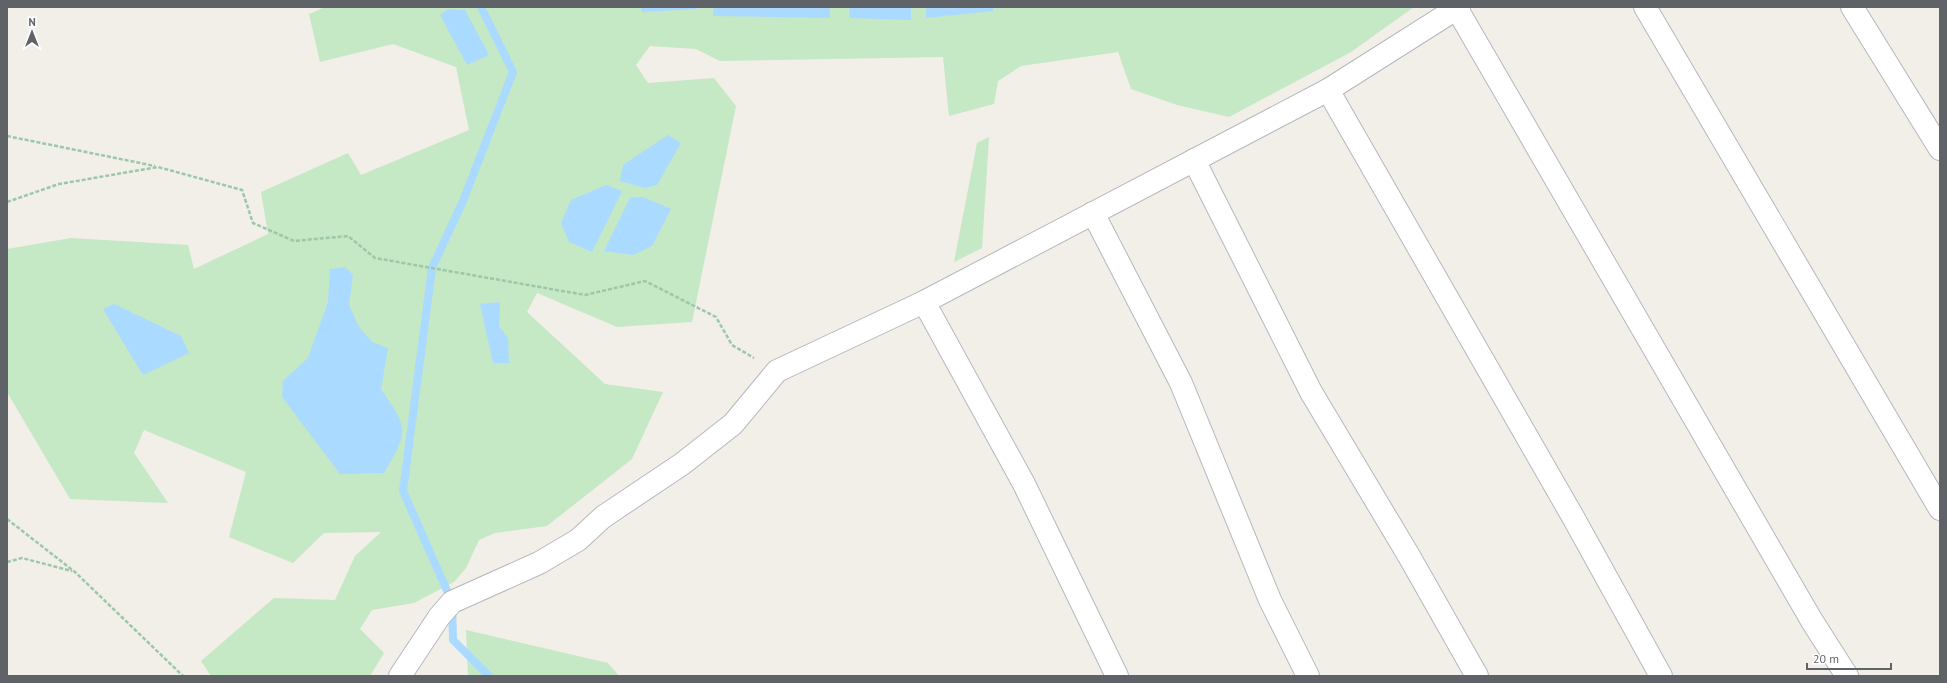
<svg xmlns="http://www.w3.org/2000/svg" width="1947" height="683" font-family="'PT Sans',sans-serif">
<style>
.green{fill:#c5e8c5}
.water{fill:#aadaff}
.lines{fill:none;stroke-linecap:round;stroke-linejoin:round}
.stream{stroke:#aadaff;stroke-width:8}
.minor-casing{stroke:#b5b8bc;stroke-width:24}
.path{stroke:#9cc7a9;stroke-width:2.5;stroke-dasharray:4 2;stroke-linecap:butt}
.minor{stroke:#fff;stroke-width:22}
</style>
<rect width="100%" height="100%" fill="#f1efe8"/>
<g class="green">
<path d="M 325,7 L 1414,7 L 1351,52 L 1229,117 L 1177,105 L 1131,89 L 1118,52 L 1021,66 L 998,81 L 994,104 L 949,116 L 943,57 L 720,61 L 696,49 L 650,46 L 636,65 L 648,83 L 714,78 L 736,106 L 692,322 L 617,327 L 537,293 L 527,312 L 605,384 L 663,392 L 632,459 L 547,526 L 495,533 L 479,540 L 466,568 L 454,582 L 414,603 L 372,610 L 360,629 L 384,653 L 370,676 L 211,676 L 201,661 L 274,598 L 335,600 L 355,556 L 381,532 L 324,533 L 293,563 L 229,537 L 246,472 L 144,430 L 134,453 L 168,503 L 70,499 L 7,392 L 7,249 L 71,238 L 188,245 L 194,269 L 268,234 L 261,192 L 348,153 L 361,175 L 469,130 L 456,67 L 393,44 L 320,62 L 309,14 Z"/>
<path d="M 989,137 L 982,248 L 954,262 L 977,143 Z"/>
<path d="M 466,630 L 608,663 L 619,676 L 468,676 Z"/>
</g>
<g class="water">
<path d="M 641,7 L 697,7 L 697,9 L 642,12 Z"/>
<path d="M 714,7 L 830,7 L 830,18 L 713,16 Z"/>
<path d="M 849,7 L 911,7 L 911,20 L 850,18 Z"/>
<path d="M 926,7 L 993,7 L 993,11 L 926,18 Z"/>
<path d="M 448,9 L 465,10 L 489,55 L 467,65 L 440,15 Z"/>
<path d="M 668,135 L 681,143 L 657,185 L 645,188 L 620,181 L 623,165 Z"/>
<path d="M 606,185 L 622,191 L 592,252 L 569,242 L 561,223 L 571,200 Z"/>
<path d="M 643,197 L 671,209 L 652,246 L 633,255 L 604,251 L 630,198 Z"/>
<path d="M 345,267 L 353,275 L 349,305 L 359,327 L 372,342 L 388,348 L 381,389 C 388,400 399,413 402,427 C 405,439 390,463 384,473 L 340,474 L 282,397 L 283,381 L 308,358 L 328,302 L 330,269 Z"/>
<path d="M 500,302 L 499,326 L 508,338 L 509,363 L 493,363 L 480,304 Z"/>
<path d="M 114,304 L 181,336 L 189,353 L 143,375 L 103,309 Z"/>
</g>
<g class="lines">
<path class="stream" d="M 481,7 L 513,72 L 463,201 L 432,268 L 403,491 L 452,602 L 453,640 L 489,676"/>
<defs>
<g id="minor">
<path d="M 1645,7 L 1940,509"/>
<path d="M 1852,7 L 1940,149"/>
<path d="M 1457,9 L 1812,621 L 1847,676"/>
<path d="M 1328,90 L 1573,517 L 1661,676"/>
<path d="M 1194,160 L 1311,392 L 1409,556 L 1477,676"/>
<path d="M 1093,213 L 1181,383 L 1270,600 L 1308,676"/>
<path d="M 924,302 L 1024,484 L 1117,676"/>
<path d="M 400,676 L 439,617 L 452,602 L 539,563 L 578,540 L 603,517 L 682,464 L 733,424 L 777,371 L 924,302 L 1328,90 L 1459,7"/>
</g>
</defs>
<use href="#minor" class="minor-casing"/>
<g class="path">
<path d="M 7,136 L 155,166"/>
<path d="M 7,202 L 59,184 L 158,167 L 242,190 L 253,223 L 294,241 L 348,236 L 375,258 L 585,295 L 645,281 L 716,317 L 732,345 L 754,358"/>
<path d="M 7,519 L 75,572 L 183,676"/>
<path d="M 7,562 L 22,558 L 72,571"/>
</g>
<use href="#minor" class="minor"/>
</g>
<rect width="1947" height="683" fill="none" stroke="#5f6368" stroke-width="16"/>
<g transform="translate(32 32)" stroke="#ffffff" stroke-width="3" paint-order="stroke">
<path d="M0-3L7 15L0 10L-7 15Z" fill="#5f6368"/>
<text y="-6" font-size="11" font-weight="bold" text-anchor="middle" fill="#5f6368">N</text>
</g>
<path d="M1807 663v6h84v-6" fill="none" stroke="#5f6368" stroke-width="2"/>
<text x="1813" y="663" font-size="12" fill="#5f6368" stroke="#ffffff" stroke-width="3" paint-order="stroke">20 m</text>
</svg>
